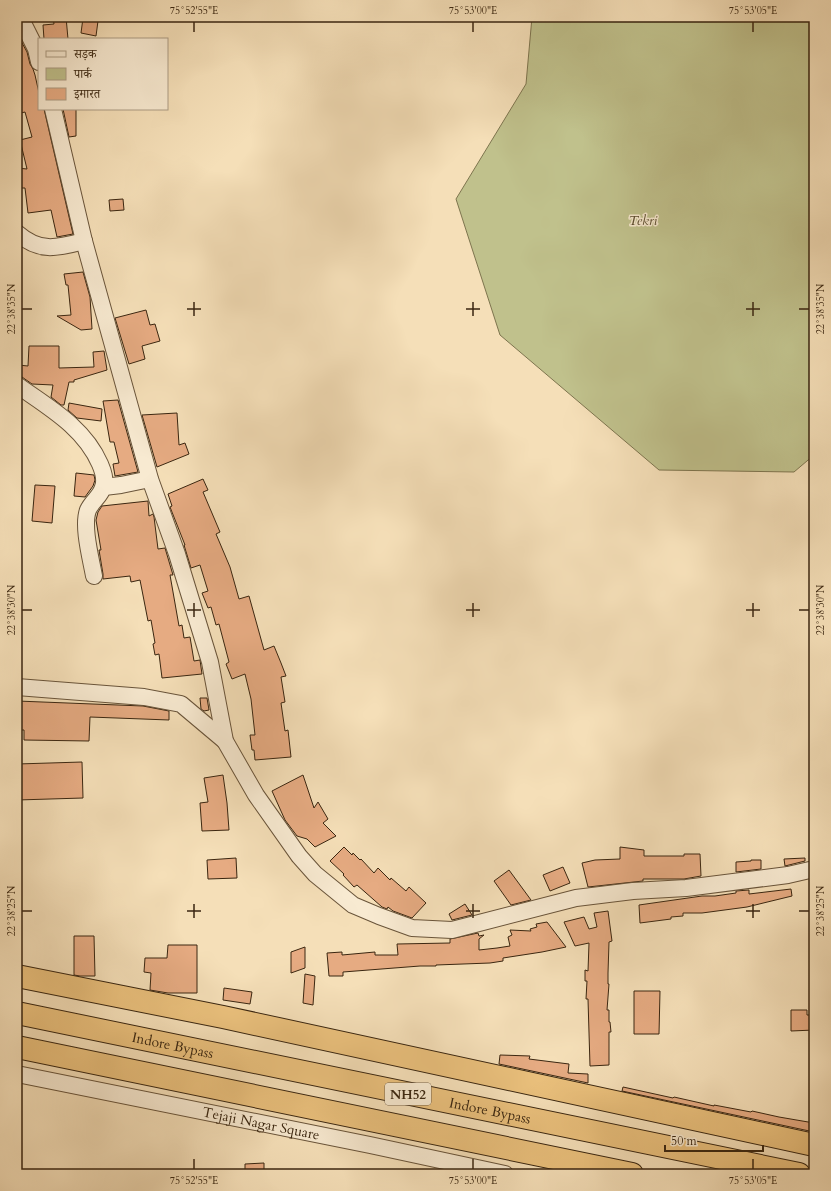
<svg xmlns="http://www.w3.org/2000/svg" width="831" height="1191" font-family="Cardo,'Noto Serif Devanagari',serif">
<style>
.green{fill:#c0c18c;stroke:#7d744e}
.building{fill:#e6ab82;stroke:#3a2610}
.lines{fill:none;stroke-linecap:round;stroke-linejoin:round}
.minor-casing{stroke:#69543a;stroke-width:18}
.highway-casing{stroke:#3a2610;stroke-width:24}
.minor{stroke:#f8ead1;stroke-width:16}
.highway{stroke:#eac07c;stroke-width:22}
.ticks{fill:none;stroke:#3a2610;stroke-width:1.5}
.labels{text-anchor:middle;stroke-width:3;stroke-linejoin:round;paint-order:stroke}
.shield{fill:#f8ead1;stroke:#73614a;stroke-width:1}
.shield-label{font-size:13px;font-weight:bold;fill:#3a2610}
.park-label{font-size:14px;font-style:italic;fill:#5c4d2f;stroke:#f8ead1}
.street-label{font-size:14px;fill:#3a2610;stroke:#f8ead1}
.neatline{fill:none;stroke:#3a2610;stroke-width:1.5}
.ticks-label{font-size:10px;text-anchor:middle;fill:#3a2610}
</style>
<rect width="100%" height="100%" fill="#f5dfb8"/>
<filter id="stains"><feTurbulence type="fractalNoise" baseFrequency=".005" numOctaves="4"/><feColorMatrix values="0 0 0 0 .2 0 0 0 0 .09 0 0 0 0 .02 0 0 0 .5 -.17"/></filter>
<radialGradient id="worn" r=".72"><stop offset=".6" stop-color="#630" stop-opacity="0"/><stop offset="1" stop-color="#630" stop-opacity=".3"/></radialGradient>
<path class="green" d="M 532,17 L 814,17 L 814,455 L 794,472 L 659,470 L 500,335 L 456,199 L 526,84 Z"/>
<g class="building">
<path d="M 53,17 L 66,17 L 68,39 L 44,39 L 43,25 L 54,24 Z"/>
<path d="M 83,18 L 98,21 L 96,36 L 81,33 Z"/>
<path d="M 21,41 L 27,52 L 30,64 L 33,69 L 35,75 L 39,93 L 39,109 L 44,109 L 73,234 L 57,237 L 51,210 L 28,213 L 25,188 L 17,188 L 17,168 L 27,169 L 20,140 L 32,137 L 25,112 L 17,114 L 17,42 Z"/>
<path d="M 63,109 L 76,109 L 76,136 L 69,137 Z"/>
<path d="M 123,199 L 124,210 L 110,211 L 109,200 Z"/>
<path d="M 83,272 L 90,297 L 92,329 L 81,330 L 57,316 L 71,315 L 68,285 L 66,285 L 64,274 Z"/>
<path d="M 146,310 L 150,325 L 155,324 L 160,341 L 142,346 L 145,359 L 129,364 L 115,318 Z"/>
<path d="M 29,346 L 59,346 L 59,368 L 94,367 L 93,352 L 104,351 L 107,370 L 74,380 L 74,382 L 69,382 L 64,405 L 61,405 L 51,397 L 53,385 L 32,384 L 22,377 L 17,376 L 18,365 L 28,366 Z"/>
<path d="M 118,400 L 138,472 L 115,476 L 113,464 L 119,463 L 114,442 L 110,442 L 103,401 Z"/>
<path d="M 69,403 L 102,409 L 101,421 L 77,418 L 68,410 Z"/>
<path d="M 177,413 L 179,445 L 185,443 L 189,454 L 157,467 L 142,415 Z"/>
<path d="M 76,473 L 94,475 L 95,480 L 93,486 L 85,497 L 74,496 Z"/>
<path d="M 203,479 L 208,490 L 203,492 L 220,532 L 216,534 L 230,567 L 239,599 L 249,596 L 264,650 L 274,646 L 281,663 L 286,676 L 281,677 L 285,702 L 281,703 L 285,731 L 288,730 L 291,757 L 255,760 L 254,750 L 252,750 L 250,735 L 255,735 L 251,699 L 245,674 L 232,679 L 226,664 L 229,662 L 219,624 L 216,625 L 211,607 L 208,608 L 202,593 L 208,591 L 200,565 L 191,568 L 184,545 L 185,545 L 170,507 L 172,506 L 168,494 Z"/>
<path d="M 35,485 L 55,486 L 52,523 L 32,521 Z"/>
<path d="M 148,501 L 149,516 L 153,514 L 154,517 L 158,549 L 165,548 L 173,575 L 170,575 L 179,626 L 182,625 L 184,638 L 190,637 L 194,661 L 200,660 L 202,674 L 162,678 L 159,654 L 155,655 L 153,644 L 155,643 L 151,620 L 148,621 L 140,580 L 131,582 L 130,576 L 103,579 L 103,574 L 99,550 L 101,550 L 96,520 L 98,512 L 102,506 Z"/>
<path d="M 200,698 L 207,698 L 209,710 L 204,711 L 201,709 Z"/>
<path d="M 17,701 L 143,706 L 169,711 L 169,720 L 90,717 L 89,741 L 24,740 L 24,730 L 17,730 Z"/>
<path d="M 82,762 L 83,798 L 17,800 L 17,764 Z"/>
<path d="M 223,775 L 227,803 L 229,830 L 202,831 L 200,803 L 208,802 L 204,778 Z"/>
<path d="M 303,775 L 314,808 L 318,802 L 328,819 L 323,823 L 336,836 L 315,847 L 307,839 L 297,836 L 285,820 L 272,791 Z"/>
<path d="M 344,847 L 352,855 L 353,853 L 360,860 L 361,859 L 374,873 L 378,868 L 390,880 L 391,878 L 406,891 L 409,887 L 426,903 L 412,918 L 393,911 L 388,907 L 387,909 L 382,907 L 357,885 L 354,887 L 343,875 L 344,874 L 330,861 Z"/>
<path d="M 620,847 L 644,850 L 644,856 L 684,856 L 684,854 L 700,854 L 701,876 L 684,879 L 643,879 L 643,881 L 588,887 L 582,863 L 595,860 L 620,859 Z"/>
<path d="M 236,858 L 237,878 L 208,879 L 207,860 Z"/>
<path d="M 805,858 L 805,861 L 785,866 L 784,859 Z"/>
<path d="M 751,860 L 761,860 L 761,869 L 736,872 L 736,862 L 751,861 Z"/>
<path d="M 563,867 L 570,883 L 550,891 L 543,875 Z"/>
<path d="M 509,870 L 531,900 L 511,905 L 494,881 Z"/>
<path d="M 791,889 L 792,896 L 747,907 L 702,913 L 683,913 L 683,916 L 671,917 L 671,919 L 640,923 L 639,905 L 702,896 L 715,896 L 736,893 L 736,891 L 749,890 L 749,894 Z"/>
<path d="M 465,904 L 472,915 L 452,920 L 449,914 Z"/>
<path d="M 608,911 L 612,941 L 609,942 L 608,973 L 608,984 L 609,984 L 607,1010 L 609,1010 L 609,1022 L 610,1022 L 611,1032 L 609,1032 L 609,1065 L 590,1066 L 588,999 L 586,999 L 587,981 L 585,981 L 585,970 L 588,971 L 589,943 L 575,946 L 564,922 L 584,917 L 589,929 L 597,927 L 594,913 Z"/>
<path d="M 547,922 L 566,947 L 542,952 L 503,958 L 503,961 L 490,963 L 436,965 L 436,966 L 420,966 L 343,972 L 343,976 L 329,976 L 327,953 L 342,952 L 342,955 L 375,952 L 375,955 L 398,955 L 397,944 L 450,943 L 450,939 L 478,933 L 479,936 L 484,935 L 479,939 L 479,950 L 497,948 L 510,946 L 508,937 L 512,935 L 510,930 L 531,931 L 530,929 L 537,927 L 536,924 Z"/>
<path d="M 74,936 L 94,936 L 95,976 L 80,976 L 74,975 Z"/>
<path d="M 168,945 L 197,945 L 197,993 L 168,993 L 150,990 L 151,973 L 144,972 L 145,958 L 167,958 Z"/>
<path d="M 305,947 L 305,968 L 291,973 L 291,952 Z"/>
<path d="M 305,974 L 315,976 L 313,1005 L 303,1003 Z"/>
<path d="M 224,988 L 252,992 L 250,1004 L 223,1000 Z"/>
<path d="M 634,991 L 660,991 L 659,1034 L 634,1034 Z"/>
<path d="M 791,1010 L 807,1010 L 807,1015 L 814,1015 L 814,1030 L 791,1031 Z"/>
<path d="M 500,1055 L 530,1056 L 529,1059 L 569,1064 L 568,1073 L 588,1074 L 588,1083 L 499,1064 Z"/>
<path d="M 623,1087 L 673,1098 L 674,1097 L 714,1106 L 714,1105 L 751,1112 L 752,1111 L 779,1117 L 814,1123 L 814,1132 L 622,1091 Z"/>
<path d="M 264,1163 L 264,1174 L 245,1174 L 245,1164 Z"/>
</g>
<g class="lines">
<defs>
<g id="minor">
<path d="M 20,17 L 36,49 L 39,62"/>
<path d="M 53,109 L 84,241 L 150,479 L 177,554 L 210,662 L 225,741 L 256,795 L 299,856 L 315,874 L 353,905 L 379,916 L 412,928 L 452,930 L 576,898 L 633,891 L 686,888 L 788,875 L 814,869"/>
<path d="M 17,233 C 40,253 57,248 84,241"/>
<path d="M 17,385 C 48,407 84,427 100,464 C 103,471 106,479 103,487 C 101,496 92,501 88,510 C 82,526 91,559 94,576"/>
<path d="M 104,487 L 121,485 L 150,479"/>
<path d="M 17,687 L 144,697 L 181,704 L 225,741"/>
<path id="s1" d="M 17,1074 L 370,1145 L 505,1174"/>
</g>
<g id="highway">
<path d="M 17,976 L 223,1017 L 814,1145"/>
<path id="s2" d="M 17,1013 L 799,1174"/>
<path d="M 17,1047 L 632,1174"/>
</g>
</defs>
<use href="#minor" class="minor-casing"/>
<use href="#highway" class="highway-casing"/>
<use href="#minor" class="minor"/>
<use href="#highway" class="highway"/>
</g>
<path class="ticks" d="M 194,22 L 194,32M 473,22 L 473,32M 753,22 L 753,32M 194,302 L 194,316M 473,302 L 473,316M 753,302 L 753,316M 22,309 L 32,309M 187,309 L 201,309M 466,309 L 480,309M 746,309 L 760,309M 799,309 L 809,309M 194,603 L 194,617M 473,603 L 473,617M 753,603 L 753,617M 22,610 L 32,610M 187,610 L 201,610M 466,610 L 480,610M 746,610 L 760,610M 799,610 L 809,610M 194,904 L 194,918M 473,904 L 473,918M 753,904 L 753,918M 22,911 L 32,911M 187,911 L 201,911M 466,911 L 480,911M 746,911 L 760,911M 799,911 L 809,911M 194,1159 L 194,1169M 473,1159 L 473,1169M 753,1159 L 753,1169"/>
<g class="labels">
<rect class="shield" x="385" y="1083" width="46" height="22" rx="3"/>
<g class="shield-label">
<text x="408" y="1099">NH52</text>
</g>
<g class="park-label">
<text x="643" y="225">Tekri</text>
</g>
<g class="street-label">
<text dy="5" stroke="none"><textPath href="#s2" startOffset="159">Indore Bypass</textPath></text>
<text dy="5" stroke="none"><textPath href="#s2" startOffset="483">Indore Bypass</textPath></text>
<text dy="5" stroke="none"><textPath href="#s1" startOffset="249">Tejaji Nagar Square</textPath></text>
</g>
</g>
<rect width="831" height="1191" fill="none" stroke="#f5dfb8" stroke-width="44"/>
<rect x="38" y="38" width="130" height="72" fill="#f8ead1" stroke="#ac9c84"/>
<rect x="46" y="51" width="20" height="6" fill="#f8ead1" stroke="#ac9c84"/>
<text x="74" y="58" font-size="12" fill="#3a2610">सड़क</text>
<rect x="46" y="68" width="20" height="12" fill="#c0c18c" stroke="#ac9c84"/>
<text x="74" y="78" font-size="12" fill="#3a2610">पार्क</text>
<rect x="46" y="88" width="20" height="12" fill="#e6ab82" stroke="#ac9c84"/>
<text x="74" y="98" font-size="12" fill="#3a2610">इमारत</text>
<path d="M665 1145v6h98v-6" fill="none" stroke="#3a2610" stroke-width="2"/>
<text x="671" y="1145" font-size="12" fill="#3a2610" stroke="#f8ead1" stroke-width="3" paint-order="stroke">50 m</text>
<rect x="22" y="22" width="787" height="1147" class="neatline"/>
<g class="ticks-label">
<text x="194" y="14">75°52'55"E</text>
<text x="473" y="14">75°53'00"E</text>
<text x="753" y="14">75°53'05"E</text>
<text transform="translate(11 309) rotate(-90)" y="4">22°38'35"N</text>
<text transform="translate(820 309) rotate(-90)" y="4">22°38'35"N</text>
<text transform="translate(11 610) rotate(-90)" y="4">22°38'30"N</text>
<text transform="translate(820 610) rotate(-90)" y="4">22°38'30"N</text>
<text transform="translate(11 911) rotate(-90)" y="4">22°38'25"N</text>
<text transform="translate(820 911) rotate(-90)" y="4">22°38'25"N</text>
<text x="194" y="1184">75°52'55"E</text>
<text x="473" y="1184">75°53'00"E</text>
<text x="753" y="1184">75°53'05"E</text>
</g>
<rect width="100%" height="100%" filter="url(#stains)"/>
<rect width="100%" height="100%" fill="url(#worn)"/>
</svg>
